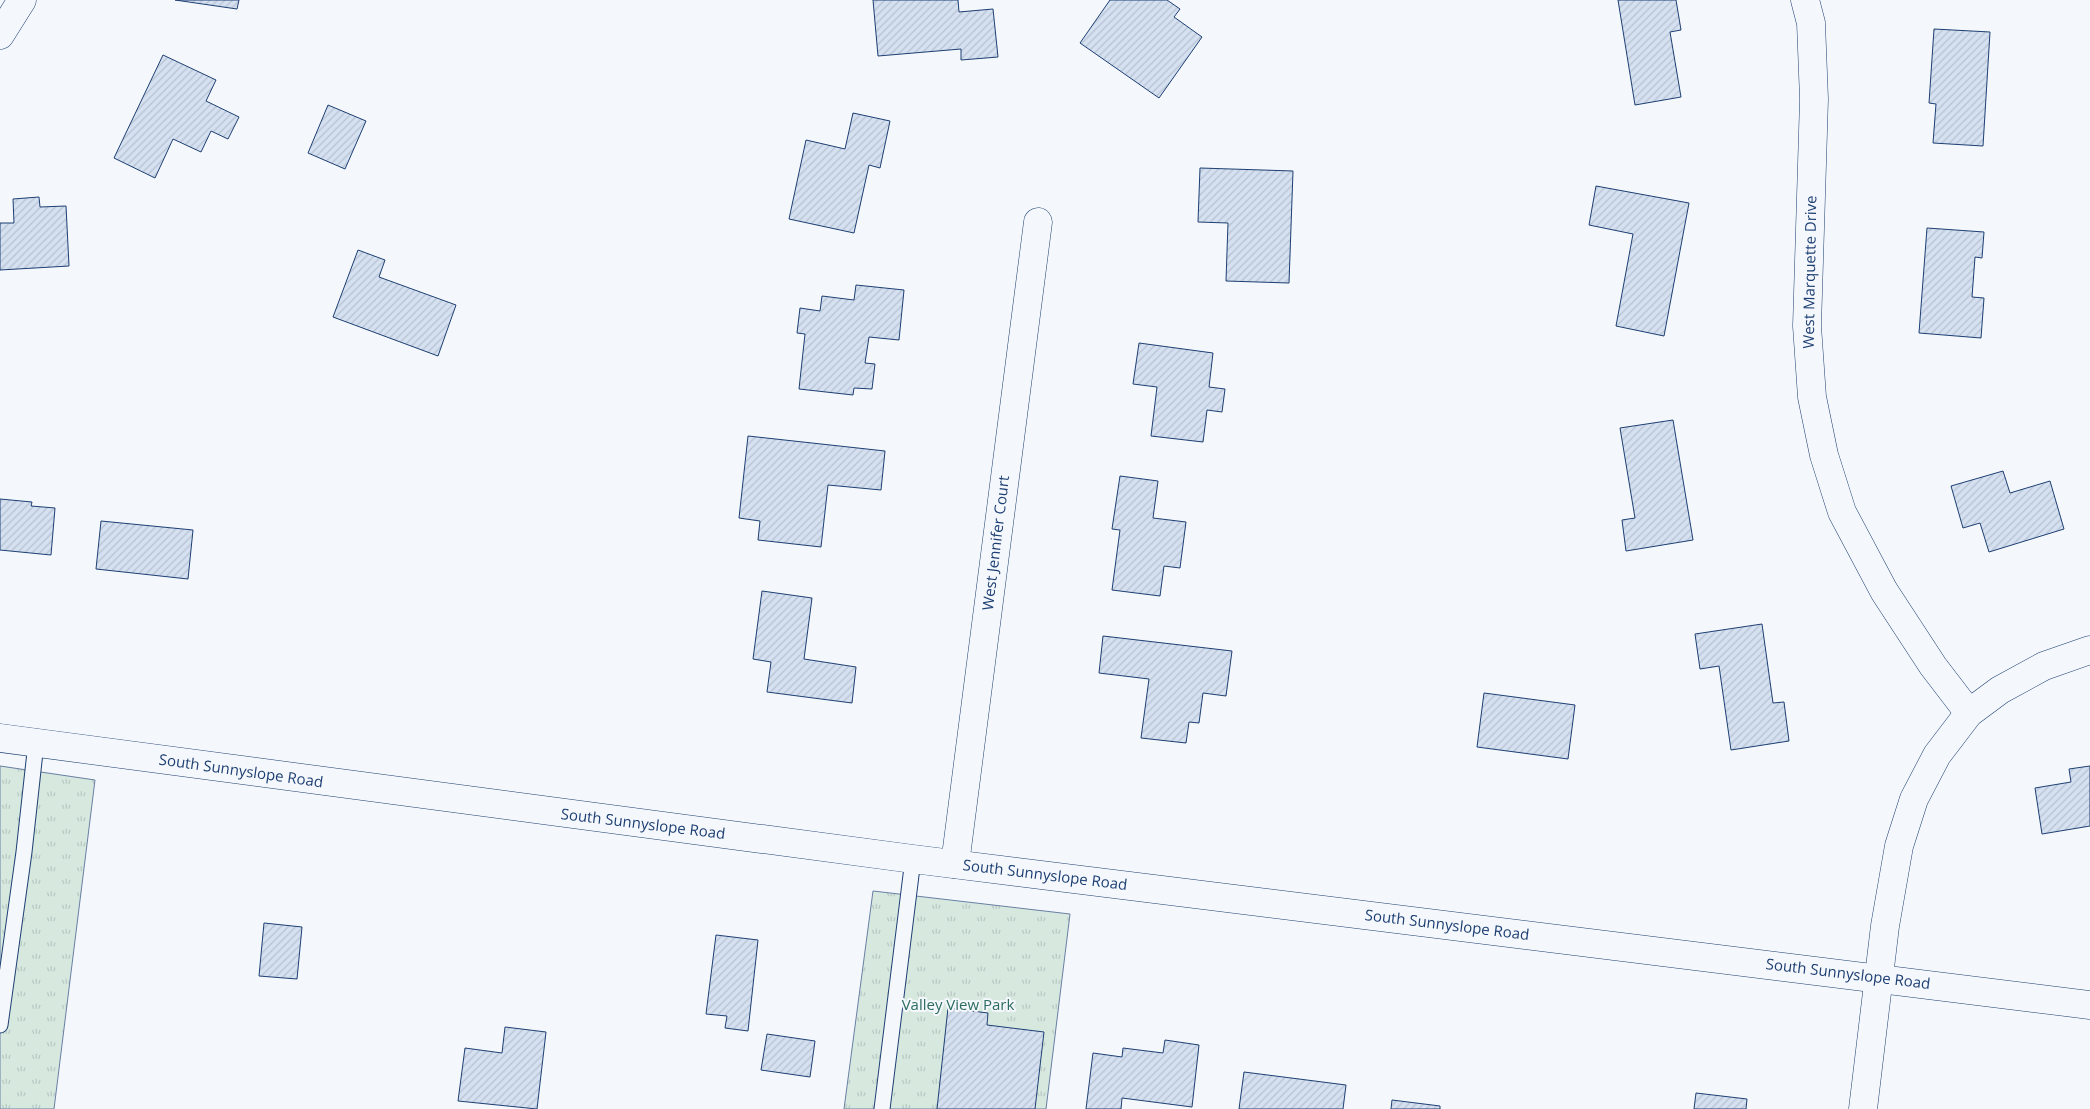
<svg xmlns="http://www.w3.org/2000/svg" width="2090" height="1109" font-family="'Open Sans',sans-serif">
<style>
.park{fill:url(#park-tufts);stroke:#687fa3}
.building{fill:url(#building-hatch);stroke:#1d3f73}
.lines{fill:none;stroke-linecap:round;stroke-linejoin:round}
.service-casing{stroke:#1d3f73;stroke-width:17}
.minor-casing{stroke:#1d3f73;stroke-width:29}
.tertiary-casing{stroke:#1d3f73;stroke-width:29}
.service{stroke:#f4f7fb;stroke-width:15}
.minor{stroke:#f4f7fb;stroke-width:28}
.tertiary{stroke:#f4f7fb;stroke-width:28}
.labels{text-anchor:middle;stroke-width:4;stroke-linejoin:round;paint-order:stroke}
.street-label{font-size:15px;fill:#1d3f73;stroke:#f4f7fb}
.park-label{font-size:15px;fill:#2c6c60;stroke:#f4f7fb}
</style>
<defs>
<pattern id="park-tufts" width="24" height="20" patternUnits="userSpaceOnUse" patternTransform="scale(1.25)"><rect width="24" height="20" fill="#d7e8df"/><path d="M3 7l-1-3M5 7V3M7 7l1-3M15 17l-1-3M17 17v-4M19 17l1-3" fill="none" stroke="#b8c8c3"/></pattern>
<pattern id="building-hatch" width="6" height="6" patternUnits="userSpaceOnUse" patternTransform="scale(1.25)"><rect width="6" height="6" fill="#d5e0f0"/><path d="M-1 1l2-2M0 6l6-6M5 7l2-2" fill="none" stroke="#b6c1d1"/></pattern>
</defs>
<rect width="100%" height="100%" fill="#f4f7fb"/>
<g class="park">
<path d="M 0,766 L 95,780 L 54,1109 L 0,1109 Z"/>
<path d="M 873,891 L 1070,914 L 1046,1109 L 844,1109 Z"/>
</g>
<g class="building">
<path d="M 175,0 L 239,0 L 237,9 Z"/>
<path d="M 873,0 L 958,0 L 959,12 L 993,9 L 998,57 L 961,60 L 961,49 L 878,56 Z"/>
<path d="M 1110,0 L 1167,0 L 1180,9 L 1174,17 L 1202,37 L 1159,98 L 1080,43 Z"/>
<path d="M 1618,0 L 1676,0 L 1681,30 L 1670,32 L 1681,97 L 1635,105 Z"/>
<path d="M 1934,29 L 1990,32 L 1983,146 L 1933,143 L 1936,104 L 1929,103 Z"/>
<path d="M 163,55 L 216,80 L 206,101 L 239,117 L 228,139 L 211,131 L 201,152 L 173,139 L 155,178 L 114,158 Z"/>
<path d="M 328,105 L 366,121 L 345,169 L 308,153 Z"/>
<path d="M 853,113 L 890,121 L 880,168 L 869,165 L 854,233 L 789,219 L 806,140 L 845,149 Z"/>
<path d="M 1200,168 L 1293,171 L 1289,283 L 1226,281 L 1228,223 L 1198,222 Z"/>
<path d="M 1596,186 L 1689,203 L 1664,336 L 1616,326 L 1633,234 L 1589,225 Z"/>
<path d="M 39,197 L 40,207 L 66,206 L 69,266 L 0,270 L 0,223 L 14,223 L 13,199 Z"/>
<path d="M 1927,228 L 1984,232 L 1982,258 L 1975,257 L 1972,297 L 1984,298 L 1981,338 L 1919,333 Z"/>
<path d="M 358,250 L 385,260 L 379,277 L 456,305 L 438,356 L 333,317 Z"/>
<path d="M 856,285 L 904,290 L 899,340 L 869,337 L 865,363 L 875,364 L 872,389 L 854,388 L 853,395 L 799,389 L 805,334 L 797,333 L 800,308 L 820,311 L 822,296 L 854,300 Z"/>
<path d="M 1139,343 L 1213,353 L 1209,387 L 1225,389 L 1222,412 L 1207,410 L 1203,442 L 1151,436 L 1157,387 L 1133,384 Z"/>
<path d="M 1673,420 L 1693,540 L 1626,551 L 1622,520 L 1635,518 L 1620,428 Z"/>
<path d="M 748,436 L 885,451 L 881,490 L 828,485 L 821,547 L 758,540 L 760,521 L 739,518 Z"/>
<path d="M 2003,471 L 2010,493 L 2050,481 L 2064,529 L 1989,552 L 1980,523 L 1963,528 L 1951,486 Z"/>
<path d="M 1120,476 L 1158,481 L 1153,518 L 1186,522 L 1180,568 L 1164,566 L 1160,596 L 1112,590 L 1120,530 L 1112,529 Z"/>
<path d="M 0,499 L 32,502 L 31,506 L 55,508 L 51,555 L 0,550 Z"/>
<path d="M 101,521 L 193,530 L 188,579 L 96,569 Z"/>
<path d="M 762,591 L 812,598 L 804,659 L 856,667 L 852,703 L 767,692 L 771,662 L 753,659 Z"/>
<path d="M 1762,624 L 1773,703 L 1784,702 L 1789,741 L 1731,750 L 1719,666 L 1700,669 L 1695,634 Z"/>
<path d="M 1103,636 L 1232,651 L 1226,696 L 1203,693 L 1199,723 L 1189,722 L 1186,743 L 1141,738 L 1149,679 L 1099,673 Z"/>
<path d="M 1484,693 L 1575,705 L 1568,759 L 1477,747 Z"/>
<path d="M 2090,766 L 2090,826 L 2042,834 L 2035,788 L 2071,782 L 2069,769 Z"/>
<path d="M 264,923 L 302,927 L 297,979 L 259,976 Z"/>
<path d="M 716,935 L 758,940 L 748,1031 L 725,1028 L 727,1016 L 706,1014 Z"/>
<path d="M 948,1008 L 988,1013 L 987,1025 L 1044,1032 L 1035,1109 L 937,1109 Z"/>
<path d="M 505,1027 L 546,1032 L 537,1109 L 458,1101 L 465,1048 L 502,1053 Z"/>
<path d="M 767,1034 L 815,1041 L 810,1077 L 761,1070 Z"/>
<path d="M 1165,1040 L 1199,1045 L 1192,1107 L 1122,1098 L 1121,1109 L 1086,1109 L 1093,1053 L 1122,1057 L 1123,1048 L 1163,1053 Z"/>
<path d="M 1244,1072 L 1346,1085 L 1343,1109 L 1239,1109 Z"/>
<path d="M 1696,1093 L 1747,1099 L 1746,1109 L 1694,1109 Z"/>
<path d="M 1392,1100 L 1440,1106 L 1440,1109 L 1391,1109 Z"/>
</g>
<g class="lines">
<defs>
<g id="service">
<path d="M 0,1025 L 24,852 L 36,743"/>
<path d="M 882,1109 L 913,859"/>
</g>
<g id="minor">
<path d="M 1805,0 L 1811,23 L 1814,99 L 1807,326 L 1812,397 L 1824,455 L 1842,512 L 1884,591 L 1933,666 L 1969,713"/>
<path d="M 0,35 L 22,0"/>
<path d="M 955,864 L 1038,222"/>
<path d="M 1863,1109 L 1885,926 L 1899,846 L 1914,799 L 1937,755 L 1969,713 L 2000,690 L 2044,666 L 2090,650"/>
</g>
<path id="tertiary" d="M 0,738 L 913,859 L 2090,1005"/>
</defs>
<use href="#service" class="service-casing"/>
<use href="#minor" class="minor-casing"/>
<use href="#tertiary" class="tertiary-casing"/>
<use href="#service" class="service"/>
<use href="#minor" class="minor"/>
<use href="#tertiary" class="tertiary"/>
</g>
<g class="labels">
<g class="street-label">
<text transform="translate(1810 272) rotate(-89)" y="5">West Marquette Drive</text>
<text transform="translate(996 543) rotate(-83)" y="5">West Jennifer Court</text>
<text transform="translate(241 771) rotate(8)" y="5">South Sunnyslope Road</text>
<text transform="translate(643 824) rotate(7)" y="5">South Sunnyslope Road</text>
<text transform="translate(1045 875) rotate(7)" y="5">South Sunnyslope Road</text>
<text transform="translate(1447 925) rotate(7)" y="5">South Sunnyslope Road</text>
<text transform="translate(1848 974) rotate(7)" y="5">South Sunnyslope Road</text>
</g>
<g class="park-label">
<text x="958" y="1010">Valley View Park</text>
</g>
</g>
</svg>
